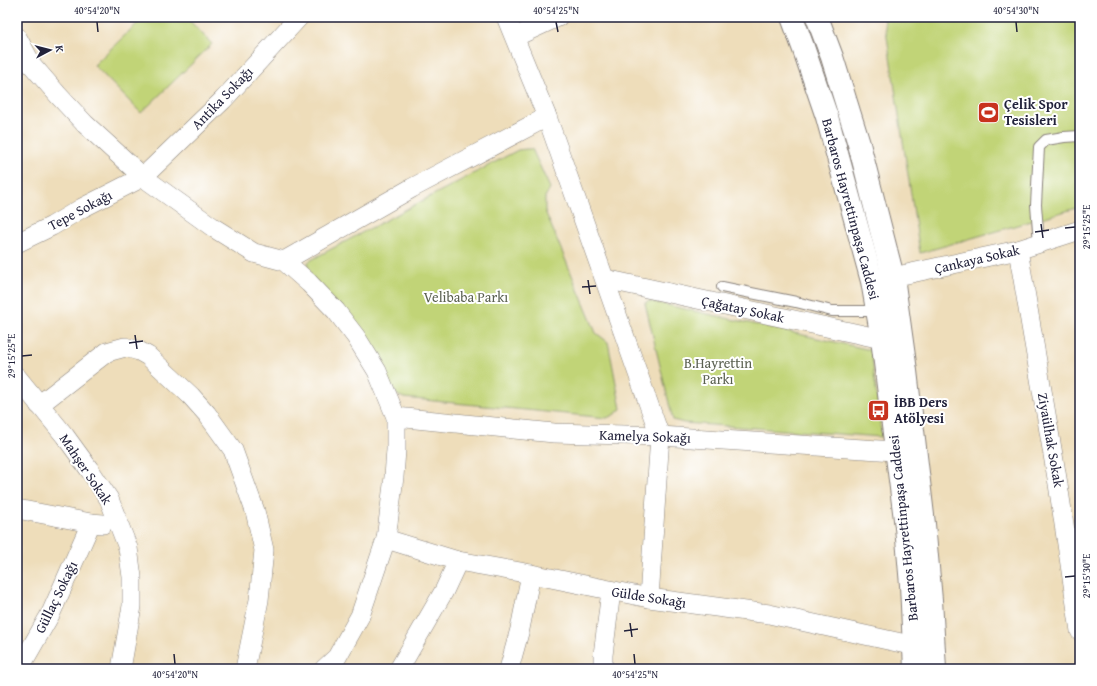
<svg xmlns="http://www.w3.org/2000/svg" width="1097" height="686" font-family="'Gentium Book Plus',serif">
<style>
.park{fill:#c1d477;stroke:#727b59}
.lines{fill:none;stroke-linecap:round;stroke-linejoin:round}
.lane-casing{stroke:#88807a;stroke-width:12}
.street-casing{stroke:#88807a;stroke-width:20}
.secondary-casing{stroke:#88807a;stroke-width:24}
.lane{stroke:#fff;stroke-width:10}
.street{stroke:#fff;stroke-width:19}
.secondary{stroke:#fff;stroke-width:22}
.ticks{fill:none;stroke:#22223b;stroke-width:1.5}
.labels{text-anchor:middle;stroke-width:4;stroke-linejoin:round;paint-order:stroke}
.street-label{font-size:14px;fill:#22223b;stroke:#fff}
.poi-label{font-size:14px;font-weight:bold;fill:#22223b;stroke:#fff;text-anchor:start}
.park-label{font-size:14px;fill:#5a6050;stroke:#fff}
.neatline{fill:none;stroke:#22223b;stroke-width:1.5}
.ticks-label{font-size:10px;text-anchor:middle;fill:#22223b}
</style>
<rect width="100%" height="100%" fill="#fff"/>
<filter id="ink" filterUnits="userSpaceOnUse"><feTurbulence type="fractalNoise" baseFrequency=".025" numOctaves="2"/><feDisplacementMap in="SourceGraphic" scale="8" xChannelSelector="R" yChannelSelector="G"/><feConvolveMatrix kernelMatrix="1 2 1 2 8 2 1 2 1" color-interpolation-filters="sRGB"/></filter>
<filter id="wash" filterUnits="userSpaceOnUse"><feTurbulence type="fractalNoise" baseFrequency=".012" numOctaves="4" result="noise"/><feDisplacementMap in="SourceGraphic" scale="16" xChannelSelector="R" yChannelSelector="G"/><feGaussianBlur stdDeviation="0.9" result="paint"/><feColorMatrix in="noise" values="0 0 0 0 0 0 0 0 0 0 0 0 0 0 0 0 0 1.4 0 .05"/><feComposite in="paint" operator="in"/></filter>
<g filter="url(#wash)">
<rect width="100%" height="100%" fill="#eeddba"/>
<g class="park">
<path d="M 144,17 L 186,17 L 212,44 L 141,113 L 94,65 Z"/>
<path d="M 884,17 L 1080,17 L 1080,207 L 920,253 Z"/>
<path d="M 526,149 L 532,149 L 550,188 L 545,197 L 545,211 L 592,323 L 596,333 L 608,342 L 621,409 L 615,414 L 607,418 L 404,398 L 397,395 L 313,278 L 308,269 L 308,262 L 320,255 L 518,150 Z"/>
<path d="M 649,301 L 871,350 L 882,437 L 684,423 L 673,420 L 645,303 Z"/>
</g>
</g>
<g filter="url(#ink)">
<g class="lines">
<defs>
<g id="lane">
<path d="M 1039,244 L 1036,205 L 1039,147 L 1046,140 L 1064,137 L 1080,136"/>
<path d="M 722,287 L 796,302 L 832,311 L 877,311"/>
</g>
<g id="street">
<path d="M 506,17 L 547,117 L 660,436 L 649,598"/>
<path d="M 17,37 L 32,65 L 58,95 L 85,124 L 143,177 L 214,228 L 254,253 L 284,261 L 309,283 L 336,311 L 356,337 L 377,371 L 396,417 L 396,450 L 394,477 L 386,539 L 360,616 L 337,657 L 324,669"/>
<path d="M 515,37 L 558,17"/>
<path d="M 17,243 L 52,226 L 82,208 L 143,177 L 223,100 L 299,17"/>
<path d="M 1018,250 L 1058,484 L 1080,631"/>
<path d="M 284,261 L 412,188 L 547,117"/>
<path d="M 605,279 L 882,339"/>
<path d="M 879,280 L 1018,250 L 1080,230"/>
<path d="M 17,377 L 65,436 L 89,469 L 109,499 L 128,548 L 132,577 L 132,606 L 121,669"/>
<path d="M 39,405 L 107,352 L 125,347 L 139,351 L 148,356 L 191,396 L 207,414 L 233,450 L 255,511 L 264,550 L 259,600 L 245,669"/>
<path d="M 396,417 L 554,433 L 660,436 L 895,451"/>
<path d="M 17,509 L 91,523 L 103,524"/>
<path d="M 386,539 L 458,561 L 531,574 L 649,598 L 769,614 L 915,646"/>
<path d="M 19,669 L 51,613 L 91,523"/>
<path d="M 399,669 L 444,591 L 458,561"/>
<path d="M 509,669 L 520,629 L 531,574"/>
<path d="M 603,669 L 603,655 L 611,591"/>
</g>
<g id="secondary">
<path d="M 792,17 L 803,47 L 827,117 L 872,281 L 882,339 L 906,527 L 911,585 L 915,669"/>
<path d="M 817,17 L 832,57 L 859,144 L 893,277 L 906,371 L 924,524 L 931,600 L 935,669"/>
</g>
</defs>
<use href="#lane" class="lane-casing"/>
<use href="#street" class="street-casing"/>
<use href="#secondary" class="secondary-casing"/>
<use href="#lane" class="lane"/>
<use href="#street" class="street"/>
<use href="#secondary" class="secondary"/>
</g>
</g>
<path class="ticks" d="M 97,22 L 98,32M 556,22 L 558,32M 1016,22 L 1017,32M 1041,224 L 1043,238M 1065,228 L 1075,227M 1035,232 L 1049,230M 588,280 L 590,294M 582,287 L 596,286M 135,335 L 137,349M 129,343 L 143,341M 22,356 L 32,355M 1065,577 L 1075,576M 630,623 L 632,637M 624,631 L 638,629M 174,654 L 175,664M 634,654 L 635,664"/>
<defs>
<symbol id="stadium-square" viewBox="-11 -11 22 22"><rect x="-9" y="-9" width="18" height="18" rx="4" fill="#c8321e" stroke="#fff"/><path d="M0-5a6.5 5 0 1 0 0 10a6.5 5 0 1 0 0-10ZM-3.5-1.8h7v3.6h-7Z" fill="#fff"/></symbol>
<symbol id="bus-square" viewBox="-11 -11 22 22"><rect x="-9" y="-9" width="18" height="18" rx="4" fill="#c8321e" stroke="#fff"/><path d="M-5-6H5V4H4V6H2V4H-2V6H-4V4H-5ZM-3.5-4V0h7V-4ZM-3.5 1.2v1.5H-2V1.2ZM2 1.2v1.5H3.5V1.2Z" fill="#fff"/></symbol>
</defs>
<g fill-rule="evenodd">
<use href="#stadium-square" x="976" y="100" width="25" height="25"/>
<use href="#bus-square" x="866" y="398" width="25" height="25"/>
</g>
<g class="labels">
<g class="street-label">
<text transform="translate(222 98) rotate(-46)" y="5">Antika Sokağı</text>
<text transform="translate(851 209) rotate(75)" y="5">Barbaros Hayrettinpaşa Caddesi</text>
<text transform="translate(80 210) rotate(-28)" y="5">Tepe Sokağı</text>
<text transform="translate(977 259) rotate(-13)" y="5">Çankaya Sokak</text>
<text transform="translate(743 309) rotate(12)" y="5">Çağatay Sokak</text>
<text transform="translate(645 436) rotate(2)" y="5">Kamelya Sokağı</text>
<text transform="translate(1051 440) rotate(80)" y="5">Ziyaülhak Sokak</text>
<text transform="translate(86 469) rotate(56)" y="5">Mahşer Sokak</text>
<text transform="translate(903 528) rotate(-96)" y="5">Barbaros Hayrettinpaşa Caddesi</text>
<text transform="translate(56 597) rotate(-64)" y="5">Güllaç Sokağı</text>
<text transform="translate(649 597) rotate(9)" y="5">Gülde Sokağı</text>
</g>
<g class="poi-label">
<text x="1004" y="109">Çelik Spor<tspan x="1004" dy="16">Tesisleri</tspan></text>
<text x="894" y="407">İBB Ders<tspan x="894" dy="16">Atölyesi</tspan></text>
</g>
<g class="park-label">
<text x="466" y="302">Velibaba Parkı</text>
<text x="718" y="368">B.Hayrettin<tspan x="718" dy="16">Parkı</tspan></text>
</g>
</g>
<rect width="1097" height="686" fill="none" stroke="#fff" stroke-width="44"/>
<g transform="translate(50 50) rotate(83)" stroke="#ffffff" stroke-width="3" paint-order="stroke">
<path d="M0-3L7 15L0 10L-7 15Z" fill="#22223b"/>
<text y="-6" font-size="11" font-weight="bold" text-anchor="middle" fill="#22223b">K</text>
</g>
<rect x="22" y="22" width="1053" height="642" class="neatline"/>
<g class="ticks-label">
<text x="97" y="14">40°54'20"N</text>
<text x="556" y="14">40°54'25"N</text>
<text x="1016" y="14">40°54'30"N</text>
<text transform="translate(1086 227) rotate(-90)" y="4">29°15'25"E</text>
<text transform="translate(11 356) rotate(-90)" y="4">29°15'25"E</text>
<text transform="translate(1086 576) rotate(-90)" y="4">29°15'30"E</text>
<text x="175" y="678">40°54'20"N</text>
<text x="635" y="678">40°54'25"N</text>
</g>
</svg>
